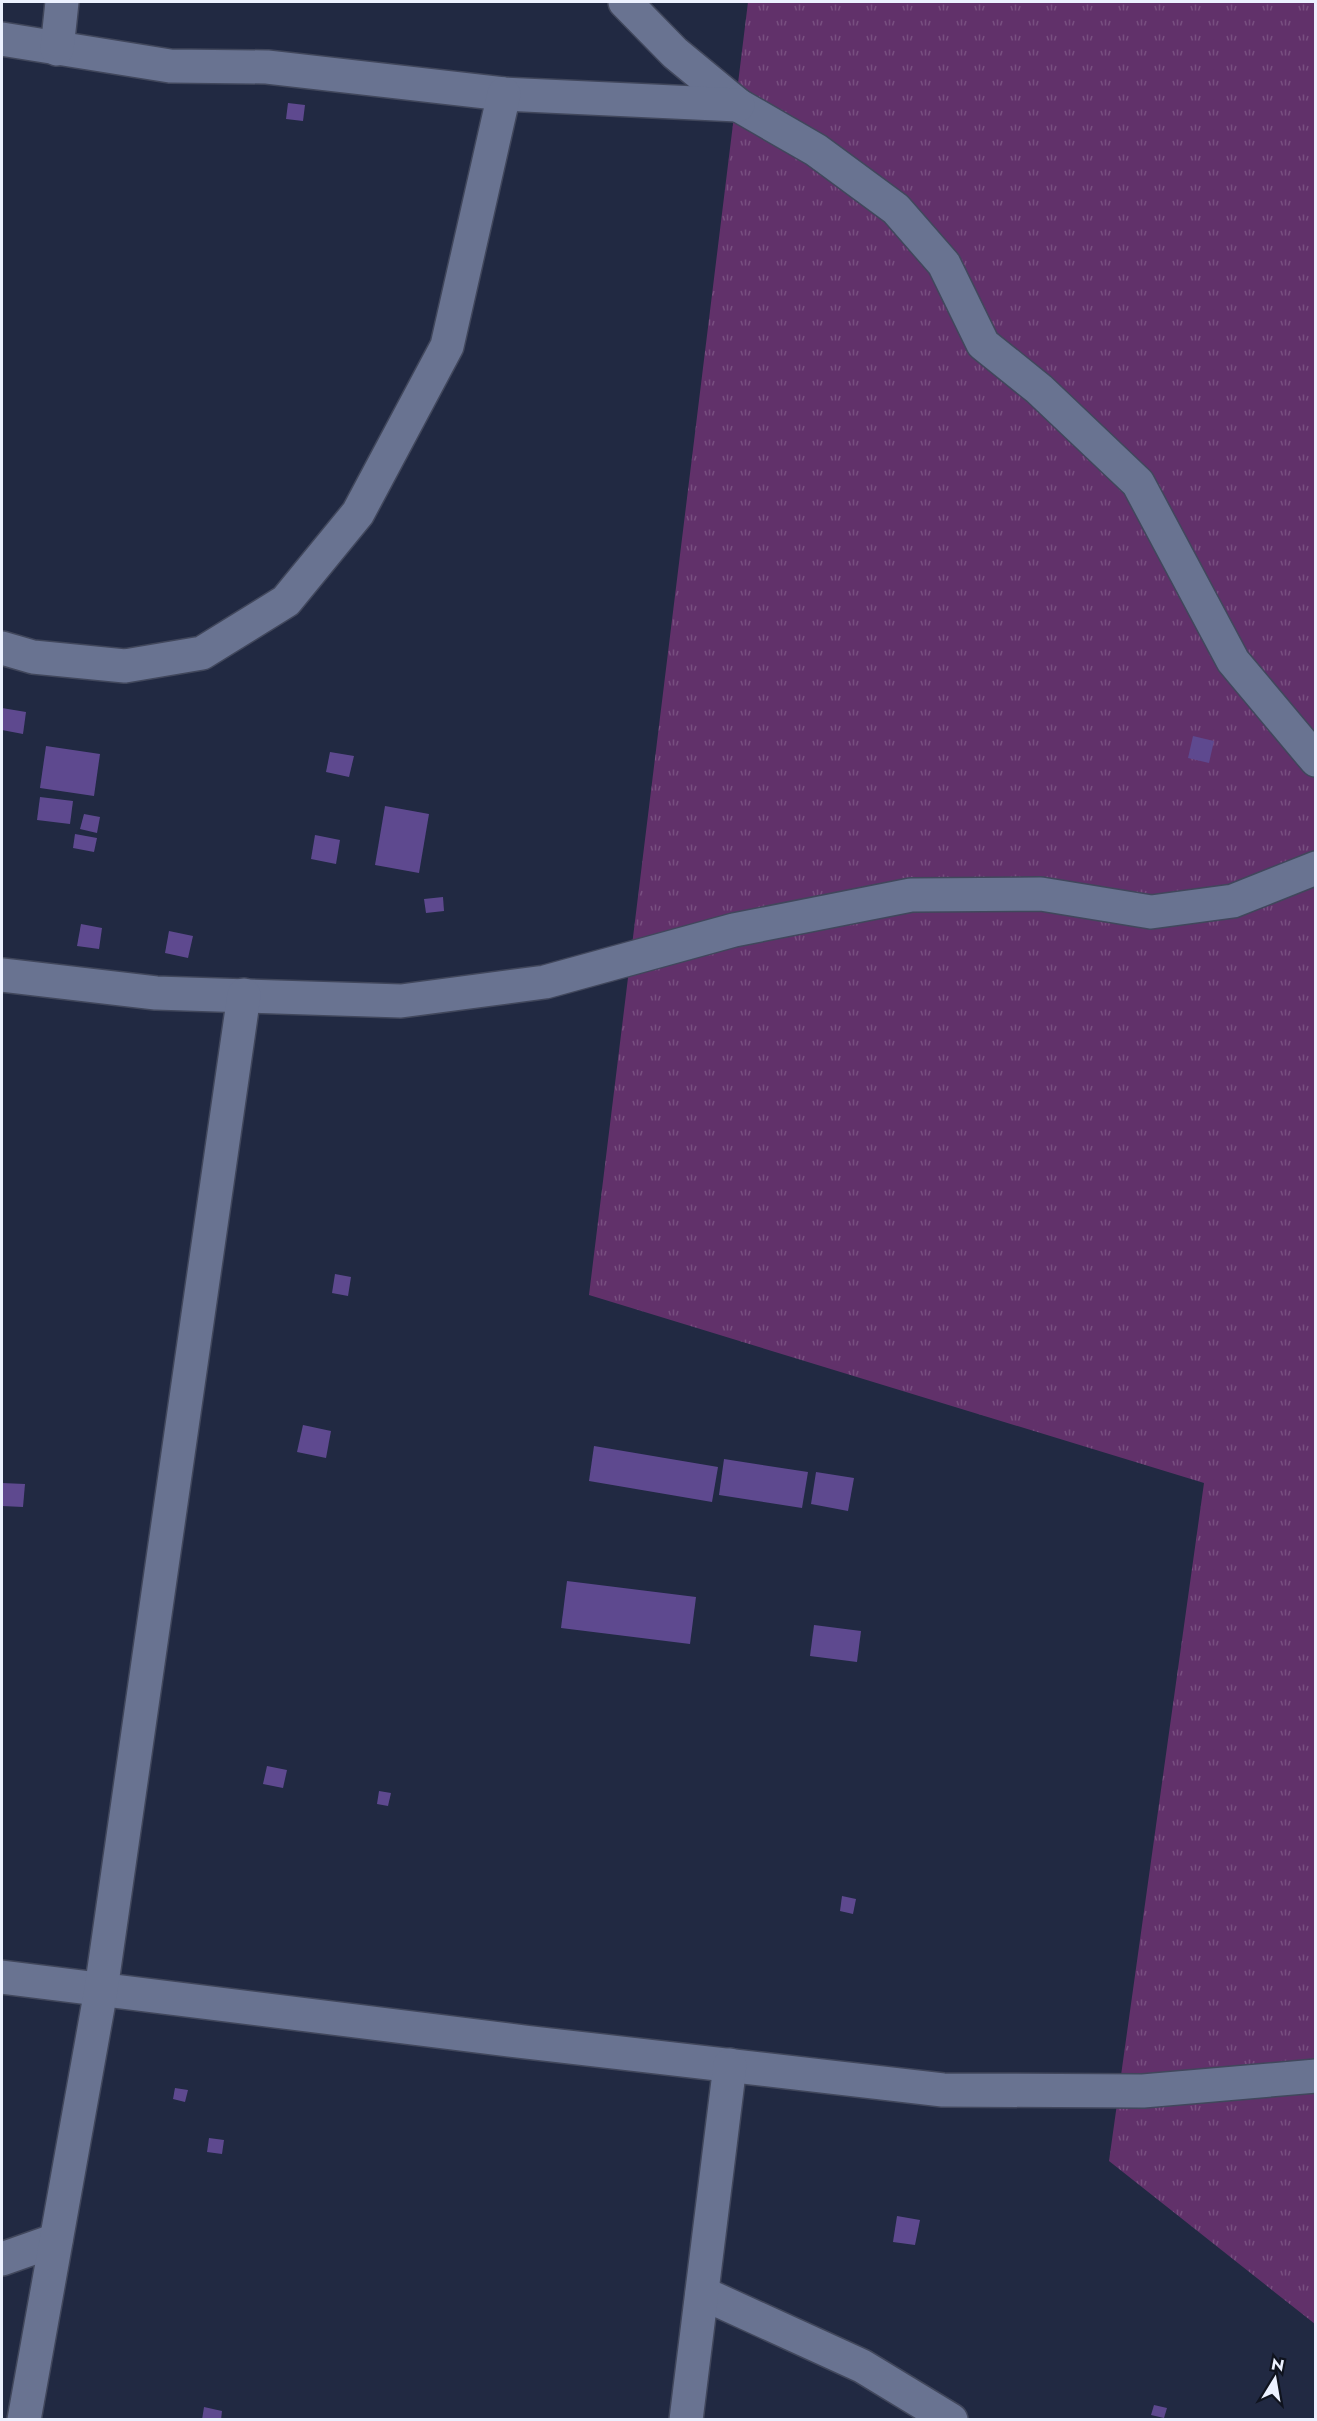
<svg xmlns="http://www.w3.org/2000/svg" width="1317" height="2421" font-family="Jost,sans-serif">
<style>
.grass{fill:url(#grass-tufts)}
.building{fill:#5e498f}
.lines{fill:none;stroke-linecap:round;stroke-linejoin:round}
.minor-casing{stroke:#41475c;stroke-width:36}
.minor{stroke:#697391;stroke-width:33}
</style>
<defs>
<pattern id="grass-tufts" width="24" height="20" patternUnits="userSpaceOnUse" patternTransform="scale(1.5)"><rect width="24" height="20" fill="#61316a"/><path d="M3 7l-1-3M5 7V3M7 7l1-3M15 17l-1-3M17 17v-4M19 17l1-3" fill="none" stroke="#784f80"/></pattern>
</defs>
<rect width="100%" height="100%" fill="#212942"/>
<path class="grass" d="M 748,2 L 1315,2 L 1315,2324 L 1109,2161 L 1204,1483 L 589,1295 Z"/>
<g class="building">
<path d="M 288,103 L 305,105 L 303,121 L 286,119 Z"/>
<path d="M 2,708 L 26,712 L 23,734 L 2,730 Z"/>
<path d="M 1193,736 L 1214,741 L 1209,763 L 1188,758 Z"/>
<path d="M 46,746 L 100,754 L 94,796 L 40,788 Z"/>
<path d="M 330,752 L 354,756 L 349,777 L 326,772 Z"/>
<path d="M 40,797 L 73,801 L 70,824 L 37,820 Z"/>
<path d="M 385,806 L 429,814 L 419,873 L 375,865 Z"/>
<path d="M 84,814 L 100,817 L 97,833 L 80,829 Z"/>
<path d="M 75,834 L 97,838 L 94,852 L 73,848 Z"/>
<path d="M 315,835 L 340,840 L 336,864 L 311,859 Z"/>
<path d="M 443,897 L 444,911 L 426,913 L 424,899 Z"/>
<path d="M 81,924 L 102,928 L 99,949 L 77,946 Z"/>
<path d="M 169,931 L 193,936 L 188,958 L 165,953 Z"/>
<path d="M 335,1274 L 351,1277 L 348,1296 L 332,1293 Z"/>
<path d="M 303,1425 L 331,1431 L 326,1458 L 297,1452 Z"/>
<path d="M 594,1446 L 718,1467 L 712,1502 L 589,1481 Z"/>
<path d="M 724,1459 L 808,1472 L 802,1508 L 719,1495 Z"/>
<path d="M 816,1472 L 854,1478 L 848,1511 L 811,1504 Z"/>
<path d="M 2,1483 L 25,1484 L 23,1507 L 2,1506 Z"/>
<path d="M 567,1581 L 696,1597 L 690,1644 L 561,1628 Z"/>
<path d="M 814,1625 L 861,1631 L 857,1662 L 810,1656 Z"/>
<path d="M 267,1766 L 287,1770 L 283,1788 L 263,1784 Z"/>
<path d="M 379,1791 L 391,1793 L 388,1806 L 377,1804 Z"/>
<path d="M 842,1896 L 856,1899 L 853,1914 L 840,1911 Z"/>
<path d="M 175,2088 L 188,2090 L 185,2102 L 173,2099 Z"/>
<path d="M 209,2138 L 224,2140 L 222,2154 L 207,2152 Z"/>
<path d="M 897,2216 L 920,2220 L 915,2245 L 893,2242 Z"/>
<path d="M 1154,2405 L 1167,2408 L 1164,2418 L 1151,2415 Z"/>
<path d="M 204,2407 L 222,2411 L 221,2420 L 202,2420 Z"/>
</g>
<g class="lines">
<defs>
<g id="minor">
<path d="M 625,2 L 675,53 L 738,105 L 816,150 L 896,209 L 944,264 L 983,344 L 1039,389 L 1138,483 L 1233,661 L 1316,760"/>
<path d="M 2,39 L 170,66 L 267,67 L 504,94 L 738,105"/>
<path d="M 57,49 L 62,2"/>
<path d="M 2,648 L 33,657 L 125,666 L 202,653 L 286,601 L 358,513 L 447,346 L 504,94"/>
<path d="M 2,975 L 156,993 L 401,1001 L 545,982 L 734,930 L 911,895 L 1041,894 L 1151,912 L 1233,901 L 1316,868"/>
<path d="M 2,1977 L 525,2042 L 943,2090 L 1143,2091 L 1316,2076"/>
<path d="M 2,2259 L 56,2240"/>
<path d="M 702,2293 L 862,2366 L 951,2420"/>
<path d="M 24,2420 L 101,1990 L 244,995"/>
<path d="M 686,2420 L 730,2065"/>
</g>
</defs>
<use href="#minor" class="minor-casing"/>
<use href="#minor" class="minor"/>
</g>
<rect width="1317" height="2421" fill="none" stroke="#ecf1ff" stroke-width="6"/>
<g transform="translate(1275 2379) rotate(11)" stroke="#0f131e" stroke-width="4.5" paint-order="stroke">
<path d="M0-4.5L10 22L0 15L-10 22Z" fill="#ecf1ff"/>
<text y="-9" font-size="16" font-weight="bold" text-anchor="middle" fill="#ecf1ff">N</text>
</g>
</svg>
